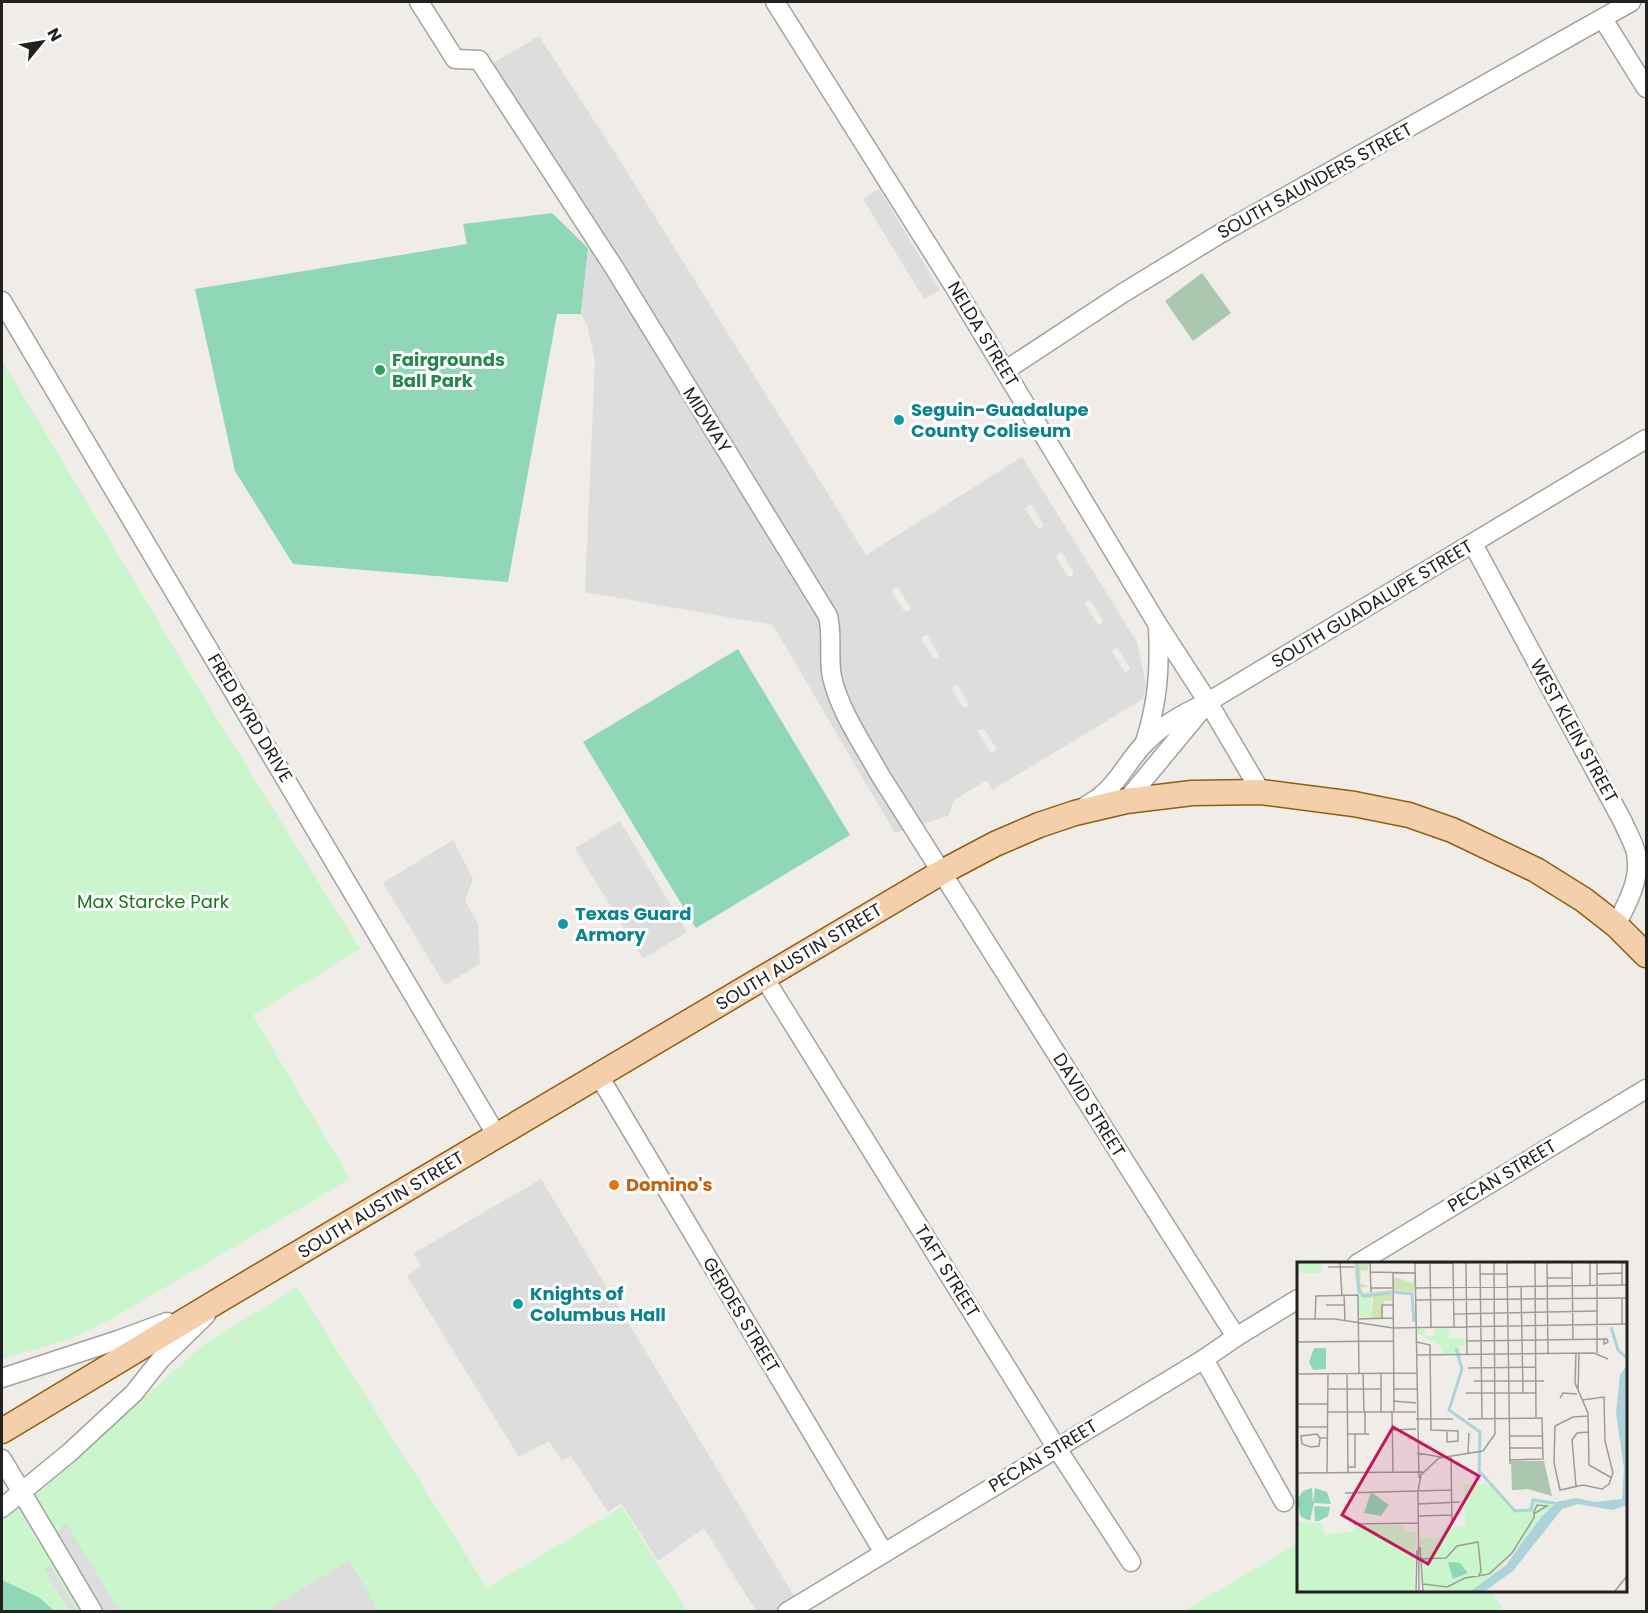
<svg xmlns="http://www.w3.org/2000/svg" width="1648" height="1613" font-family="Poppins,sans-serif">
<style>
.cemetery{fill:#acc7af}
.park{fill:#cbf5cc}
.pitch{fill:#8fd7b7}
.parking{fill:#ddd;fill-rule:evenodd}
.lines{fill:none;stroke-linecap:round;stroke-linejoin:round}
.minor-casing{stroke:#a2a2a2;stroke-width:21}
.major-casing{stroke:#8f5e0f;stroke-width:27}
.minor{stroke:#fff;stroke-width:18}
.major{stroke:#f3d0ab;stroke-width:24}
.leisure-dot{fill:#2e9e5b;stroke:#fff;stroke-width:2}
.culture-dot{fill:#0f9aa8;stroke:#fff;stroke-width:2}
.food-dot{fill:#e8710a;stroke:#fff;stroke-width:2}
.labels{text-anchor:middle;stroke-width:6;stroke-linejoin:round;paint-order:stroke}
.street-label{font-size:18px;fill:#212121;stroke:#fff}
.leisure-label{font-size:18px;font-weight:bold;fill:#27864d;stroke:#fff;text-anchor:start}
.culture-label{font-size:18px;font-weight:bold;fill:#0d838f;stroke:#fff;text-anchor:start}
.park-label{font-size:18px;fill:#17771a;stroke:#fff}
.food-label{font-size:18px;font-weight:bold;fill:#c56008;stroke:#fff;text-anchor:start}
.inset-river{fill:none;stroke:#aed2d9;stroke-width:3}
.inset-road{fill:none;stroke:#9d9b99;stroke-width:1.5}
.view{fill:#c2185b;fill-opacity:0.15;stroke:#c2185b;stroke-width:3}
.inset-edge{fill:none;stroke:#212121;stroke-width:3}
</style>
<rect width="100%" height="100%" fill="#f0ede9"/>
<path class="cemetery" d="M 1202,273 L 1231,313 L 1193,341 L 1165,301 Z"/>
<g class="park">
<path d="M 2,360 L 192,678 L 360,949 L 253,1015 L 350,1179 L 111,1319 L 70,1339 L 2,1359 Z"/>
<path d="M 297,1287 L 487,1588 L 622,1507 L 687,1611 L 2,1611 L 2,1517 L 46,1486 L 203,1345 Z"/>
<path d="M 1298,1543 L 1298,1590 L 1492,1591 L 1503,1611 L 1184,1611 Z"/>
</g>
<g class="pitch">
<path d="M 552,213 L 588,248 L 581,314 L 557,314 L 508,582 L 293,564 L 235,471 L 195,289 L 467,244 L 463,224 Z"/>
<path d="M 738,649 L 850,835 L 696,928 L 583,742 Z"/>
<path d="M 2,1580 L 40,1598 L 54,1611 L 2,1611 Z"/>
</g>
<g class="parking">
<path d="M 539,36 L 619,159 L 866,555 L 1022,457 L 1137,642 L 1146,685 L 1143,699 L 992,790 L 987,780 L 954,800 L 948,816 L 895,833 L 773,625 L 585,592 L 595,361 L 587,324 L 581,314 L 588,251 L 607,239 L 493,63 ZM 1028,505 L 1032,505 L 1044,525 L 1042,528 L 1038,529 L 1025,509 ZM 1062,553 L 1074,573 L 1072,576 L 1068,577 L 1056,557 L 1058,554 ZM 894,588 L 898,588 L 911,608 L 908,611 L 904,611 L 892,592 ZM 1087,601 L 1091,601 L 1103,621 L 1101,624 L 1098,625 L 1085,604 ZM 927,635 L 939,655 L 937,658 L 933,658 L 921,639 L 923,636 ZM 1118,648 L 1130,668 L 1128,671 L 1125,672 L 1112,652 L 1114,649 ZM 957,684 L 969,704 L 968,707 L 963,708 L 951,688 ZM 980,729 L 984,729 L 996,748 L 994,752 L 990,752 L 978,732 Z"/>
<path d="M 879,189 L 940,290 L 924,299 L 863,199 Z"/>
<path d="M 620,821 L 687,932 L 643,959 L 575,848 Z"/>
<path d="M 453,840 L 473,879 L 465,901 L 478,924 L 480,964 L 445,985 L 383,883 Z"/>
<path d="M 541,1179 L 799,1604 L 802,1611 L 756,1611 L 704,1528 L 658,1561 L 621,1503 L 608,1512 L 571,1456 L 562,1461 L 549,1441 L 519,1457 L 407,1276 L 421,1266 L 414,1253 Z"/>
<path d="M 65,1521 L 119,1611 L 99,1611 L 55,1538 Z"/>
<path d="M 349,1561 L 369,1594 L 376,1611 L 266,1611 Z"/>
<path d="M 50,1565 L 77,1611 L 69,1611 L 44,1568 Z"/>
</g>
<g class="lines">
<defs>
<g id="minor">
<path d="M 419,2 L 455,59 L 479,60 L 615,269 L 828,616 C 833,636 828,657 832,677 C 840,712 863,744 880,775 L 1236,1337"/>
<path d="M 775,2 L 955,288 L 1158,625 L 1208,702 L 1261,792"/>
<path d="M 1603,19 L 1646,88"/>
<path d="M 2,301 L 497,1136"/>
<path d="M 1006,370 L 1123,293 L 1218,235 L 1631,2"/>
<path d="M 1473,544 L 1623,822 C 1627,832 1634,843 1636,853 C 1641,879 1628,902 1616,925"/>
<path d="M 1145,742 C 1158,701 1160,669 1158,627"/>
<path d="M 1126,801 L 1208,702 L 1646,439"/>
<path d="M 1083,808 C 1089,803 1097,800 1103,794 C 1120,780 1129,759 1145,743 C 1161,726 1182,714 1204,704"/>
<path d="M 765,979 L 1056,1447 L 1131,1562"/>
<path d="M 599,1076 L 884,1553"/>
<path d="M 1357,1264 L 1646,1089"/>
<path d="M 1204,1359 L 1284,1502"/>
<path d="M 2,1378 L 118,1340 L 167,1322"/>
<path d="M 2,1459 L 93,1612"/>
<path d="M 2,1508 L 69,1453 L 134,1393 L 160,1360 L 206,1315"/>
<path d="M 787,1612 L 1204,1359 L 1236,1337 L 1298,1299"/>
</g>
<path id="major" d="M 2,1431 L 221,1299 L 942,872 L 995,844 L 1039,825 L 1075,813 L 1126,801 L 1192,793 L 1261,792 L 1354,804 L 1409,815 L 1452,830 L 1536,870 L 1584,900 L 1616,925 L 1646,955"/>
</defs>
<use href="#minor" class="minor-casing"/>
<use href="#major" class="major-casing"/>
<use href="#minor" class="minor"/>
<use href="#major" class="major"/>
</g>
<circle class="leisure-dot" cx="380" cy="370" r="6"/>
<g class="culture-dot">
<circle cx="899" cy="420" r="6"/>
<circle cx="563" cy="924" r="6"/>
<circle cx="518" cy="1304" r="6"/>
</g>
<circle class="food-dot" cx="614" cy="1185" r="6"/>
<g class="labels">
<g class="street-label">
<text transform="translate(1315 181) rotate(-29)" y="6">SOUTH SAUNDERS STREET</text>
<text transform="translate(983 334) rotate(59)" y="6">NELDA STREET</text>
<text transform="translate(707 420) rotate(58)" y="6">MIDWAY</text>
<text transform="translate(1372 604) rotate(-31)" y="6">SOUTH GUADALUPE STREET</text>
<text transform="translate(250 718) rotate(59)" y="6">FRED BYRD DRIVE</text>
<text transform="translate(1574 731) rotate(61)" y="6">WEST KLEIN STREET</text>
<text transform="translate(799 957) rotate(-31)" y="6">SOUTH AUSTIN STREET</text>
<text transform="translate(1089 1105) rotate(58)" y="6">DAVID STREET</text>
<text transform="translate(1502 1176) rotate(-31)" y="6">PECAN STREET</text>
<text transform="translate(381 1205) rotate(-31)" y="6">SOUTH AUSTIN STREET</text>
<text transform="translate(947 1271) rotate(58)" y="6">TAFT STREET</text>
<text transform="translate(741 1315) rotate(59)" y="6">GERDES STREET</text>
<text transform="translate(1043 1456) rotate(-31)" y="6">PECAN STREET</text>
</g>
<g class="leisure-label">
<text x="392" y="366">Fairgrounds<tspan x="392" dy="21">Ball Park</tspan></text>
</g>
<g class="culture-label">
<text x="911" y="416">Seguin-Guadalupe<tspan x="911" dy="21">County Coliseum</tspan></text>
<text x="575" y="920">Texas Guard<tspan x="575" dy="21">Armory</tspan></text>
<text x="530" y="1300">Knights of<tspan x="530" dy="21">Columbus Hall</tspan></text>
</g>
<g class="park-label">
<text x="153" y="908">Max Starcke Park</text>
</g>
<g class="food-label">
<text x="626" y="1191">Domino's</text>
</g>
</g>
<g transform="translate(1297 1262)">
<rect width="330" height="330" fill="#f0ede9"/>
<path d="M 57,1 L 71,1 L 71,9 L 64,8 L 63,21 L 73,25 L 64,25 L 66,31 L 95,28 L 95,39 L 87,39 L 84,56 L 74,56 L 76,36 L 67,36 L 60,30 ZM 109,12 L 118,13 L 118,16 L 117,30 L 96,28 L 97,15 L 116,21 L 117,13 Z" fill="#cfe5b4"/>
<path d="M 214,199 L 247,199 L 255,234 L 231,227 L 215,228 Z" fill="#acc7af"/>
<path d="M 0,1 L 25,1 L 25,11 L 0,11 ZM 62,34 L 74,37 L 74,56 L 62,55 ZM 140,65 L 153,65 L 152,77 L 170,77 L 170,83 L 160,84 L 165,92 L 145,93 L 145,85 L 120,71 L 119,66 L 126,67 L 130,74 L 136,74 ZM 167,222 L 192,222 L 220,250 L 234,248 L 236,238 L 259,242 L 247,251 L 230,278 L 192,317 L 174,329 L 127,329 L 123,276 L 145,275 L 145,266 L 168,265 ZM 0,260 L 26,261 L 27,273 L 56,269 L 58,264 L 107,263 L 107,270 L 119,270 L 117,329 L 0,329 Z" fill="#cbf5cc"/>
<path d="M 17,86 L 29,86 L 29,107 L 16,108 L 12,100 ZM 15,226 L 16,241 L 18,226 L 30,230 L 34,242 L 17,241 L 13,259 L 4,255 L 1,244 L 14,243 L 0,244 L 0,238 L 6,229 ZM 74,230 L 92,243 L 84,254 L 67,251 ZM 17,245 L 19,244 L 33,245 L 31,254 L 22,259 L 18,259 ZM 151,300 L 163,301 L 171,311 L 156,317 Z" fill="#8fd7b7"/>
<path d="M 330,103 L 330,243 L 315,248 L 281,242 L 265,247 L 216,309 L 188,329 L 174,329 L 209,303 L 245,254 L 258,242 L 254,241 L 279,236 L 298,240 L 325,237 L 327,207 L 319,151 L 323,113 Z" fill="#aed2d9"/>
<path class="inset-river" d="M 60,1 L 62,29 L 66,34 L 94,31M 97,30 L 115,32 L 117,60M 314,65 L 321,88 L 329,95M 159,86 L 165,107 L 152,148 L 183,170 L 182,209 L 218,249 L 234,248 L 236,238 L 257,241"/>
<path class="inset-road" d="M 43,1 L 45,34M 73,1 L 74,30M 118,1 L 122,216M 118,1 L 156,1M 133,1 L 134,65M 156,1 L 157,65M 169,1 L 170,92M 183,1 L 185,156M 210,1 L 213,202M 238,1 L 239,155M 250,1 L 251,91M 275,1 L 276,77M 293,1 L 293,23M 300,1 L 300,91M 31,5 L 57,5M 73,10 L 119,11M 96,11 L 97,149M 183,12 L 211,12M 300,12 L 325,11M 250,16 L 275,16M 325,23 L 325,1M 224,25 L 226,131M 73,26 L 95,26M 118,26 L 330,23M 47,33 L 48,58M 0,35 L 0,57M 325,36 L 325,62M 118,38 L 330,36M 29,43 L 48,43M 157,52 L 301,49M 85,56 L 85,43 L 96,43M 0,57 L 38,57 L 96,66 L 330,62M 18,57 L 19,34 L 61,33 L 62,111M 62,57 L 96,56M 170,79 L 310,77 L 311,80 L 307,82 L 307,77M 0,80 L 96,79M 120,80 L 133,83 L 134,168 L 161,169 L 161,179 L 150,180 L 150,169M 279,91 L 278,121 L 291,151 L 292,203 L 315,216M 120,93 L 297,91 L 311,97M 171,106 L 239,105M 50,111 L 51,211M 66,111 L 67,150M 84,111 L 84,150M 0,112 L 120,111M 177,119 L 247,119M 31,127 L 84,127M 96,127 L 120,127M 281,129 L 282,91M 169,131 L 239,131M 263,136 L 266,131 L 280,132M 285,138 L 307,135 L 308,179 L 316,211 L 312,222 L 305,227 L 286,223 L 263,228 L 257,201 L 258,164 L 276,155 L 291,154M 96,139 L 119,141M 0,142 L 31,142M 95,149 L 96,210M 31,150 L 119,150M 119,157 L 156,157M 171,157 L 245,156 L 246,197 L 213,198M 0,165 L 31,165M 96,168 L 119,167M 51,172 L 72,172M 68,172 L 68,150M 213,174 L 246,174M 23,176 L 22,184 L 14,185 L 5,182 L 4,174 L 20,172 L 23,176 L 30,176M 213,186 L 246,186M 120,191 L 144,195M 171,191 L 172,171M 154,195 L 155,261M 51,205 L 58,205 L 58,172M 0,211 L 126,210M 30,212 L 31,111M 279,224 L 275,178 L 280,171 L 291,170M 48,231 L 155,228M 121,242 L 163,240M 121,254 L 155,253M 57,262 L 121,261M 123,285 L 126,329M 122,297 L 149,296 L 160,284 L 181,280 L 184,309 L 181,315M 126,322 L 150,325 L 168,316 L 192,312 L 215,291 L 235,259 L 236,257 L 237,256 L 237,252 L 238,251 L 250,244 L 240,243 L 237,250 L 237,256M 119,329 L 120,288M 122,329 L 121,229 L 124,213 L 142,196 L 186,189 L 198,172 L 197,1M 318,329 L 330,314"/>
<path class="view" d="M 96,165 L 182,214 L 131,302 L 45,253 Z"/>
<rect width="330" height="330" class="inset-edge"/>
</g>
<rect width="1648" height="1613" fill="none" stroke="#212121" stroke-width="6"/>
<g transform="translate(42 42) rotate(60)" stroke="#ffffff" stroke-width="4.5" paint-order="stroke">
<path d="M0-4.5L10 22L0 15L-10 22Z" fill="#212121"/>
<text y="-9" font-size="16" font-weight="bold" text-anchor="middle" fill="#212121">N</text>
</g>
</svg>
